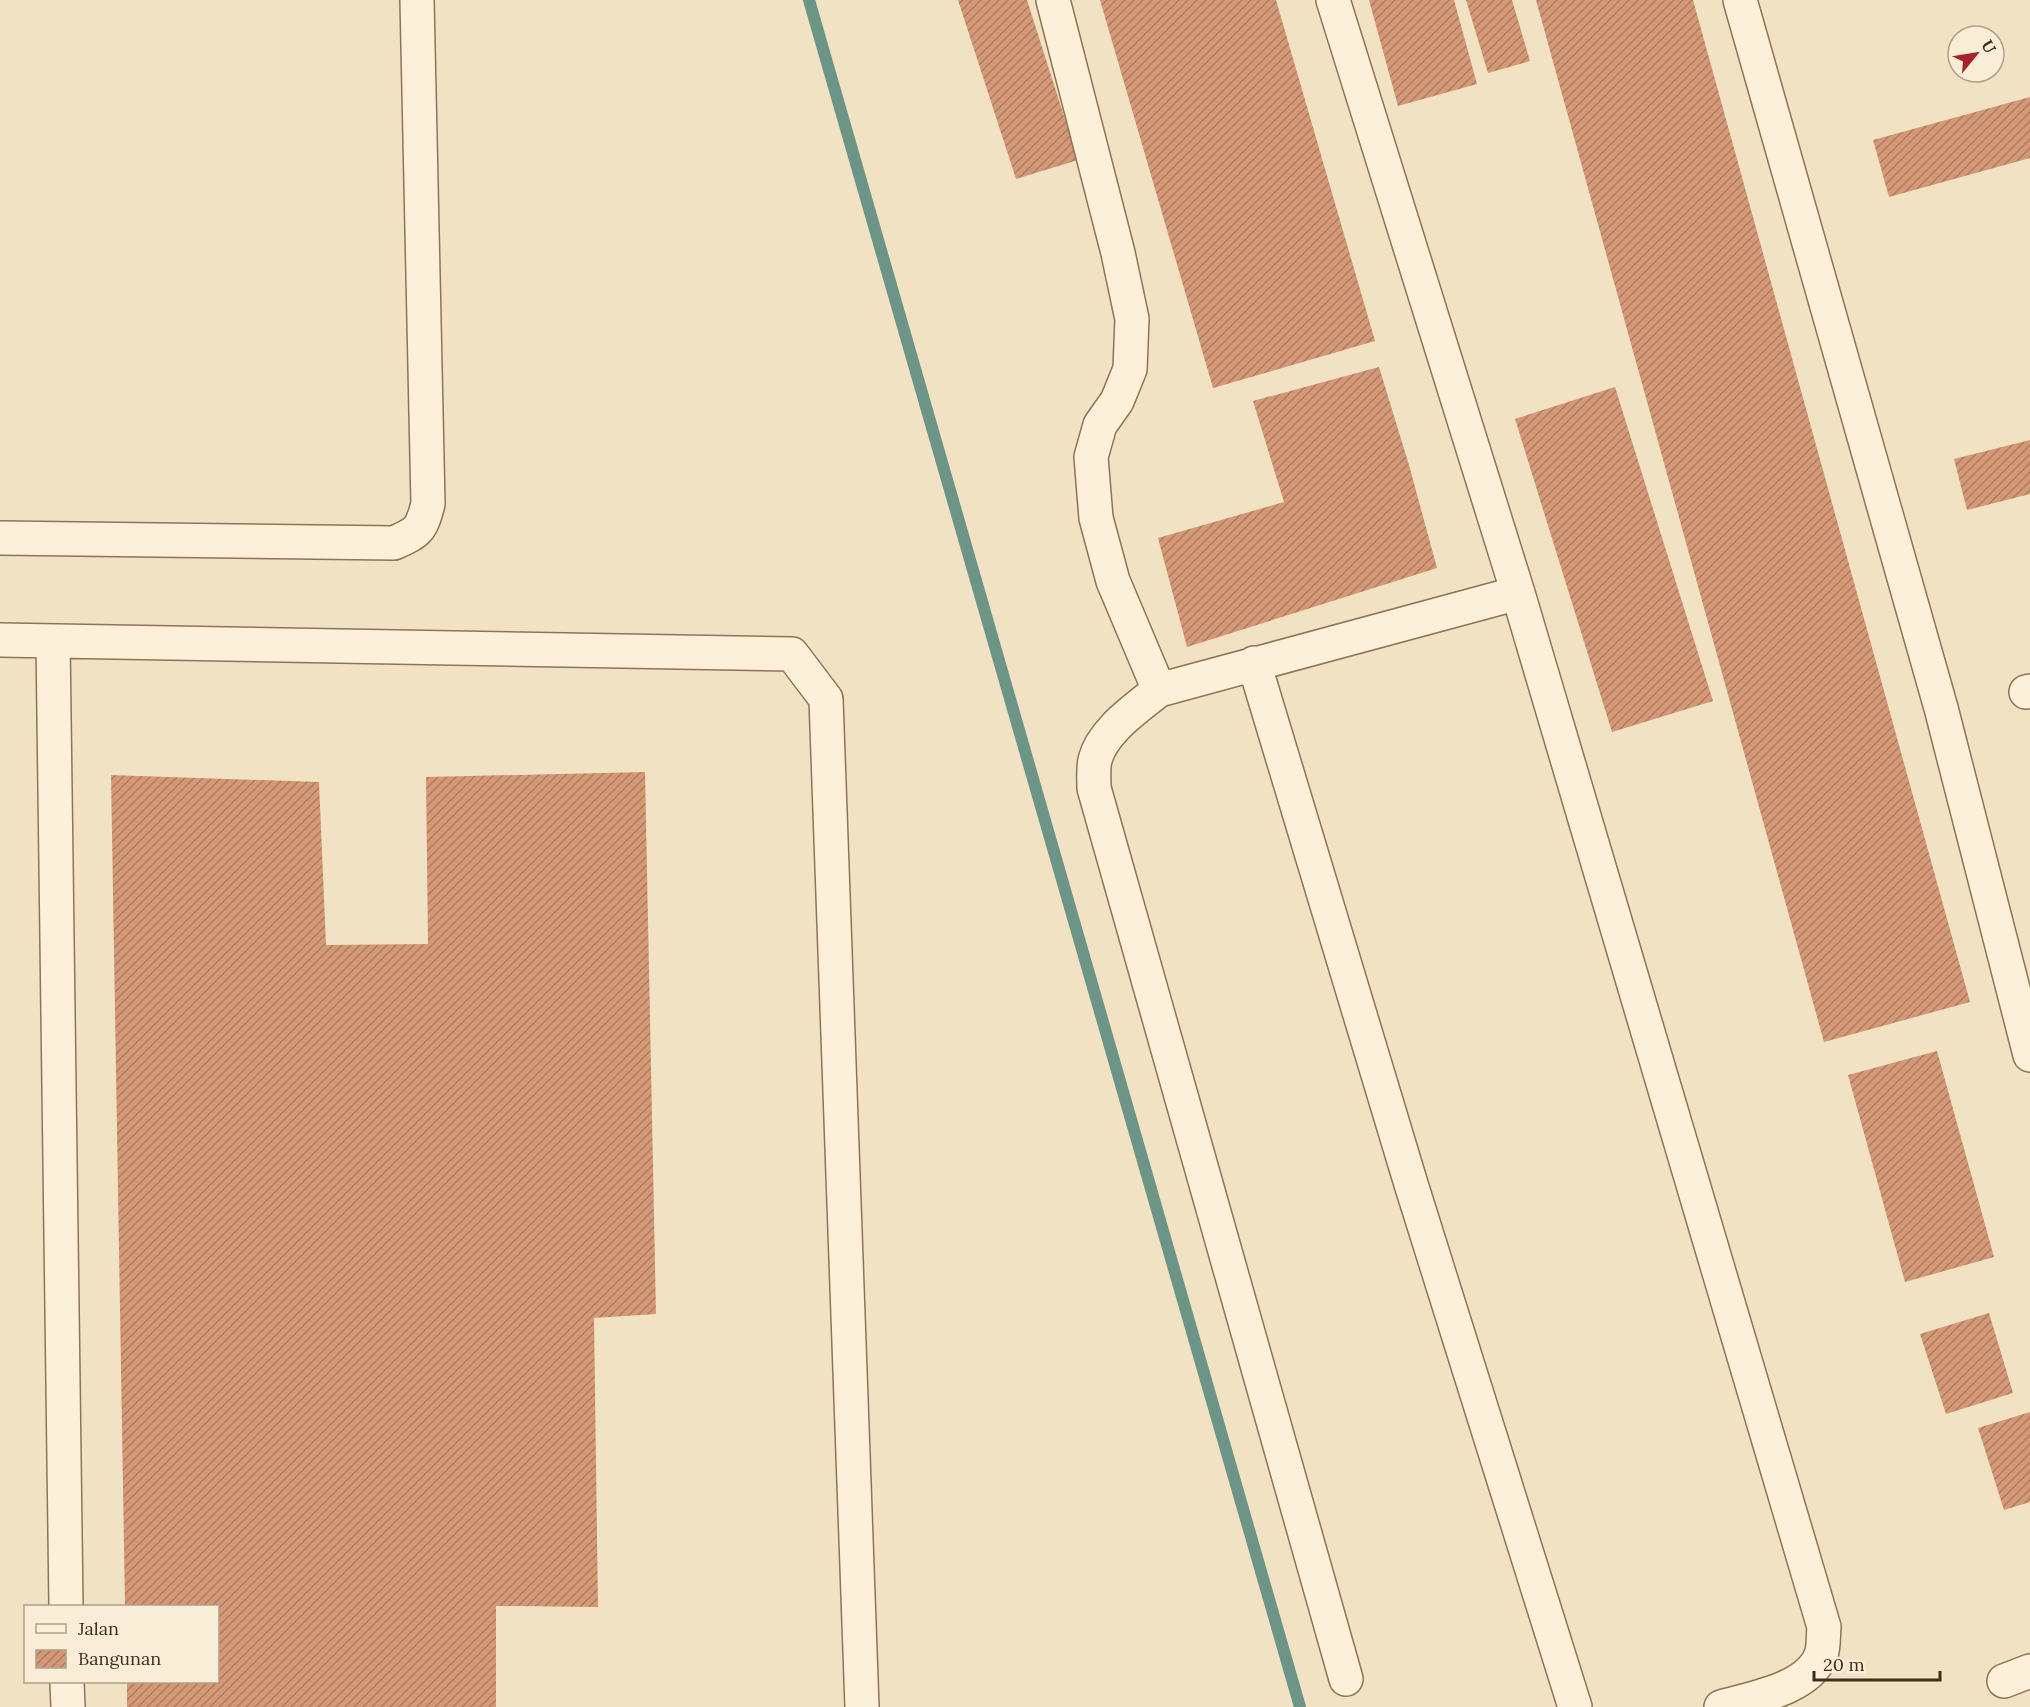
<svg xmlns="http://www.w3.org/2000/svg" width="2030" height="1707" font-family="Lora,serif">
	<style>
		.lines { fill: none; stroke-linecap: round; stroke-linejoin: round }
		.stream { stroke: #6c9588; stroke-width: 12 }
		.building { fill: url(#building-hatch) }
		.minor-casing { stroke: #8f7358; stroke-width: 36 }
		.minor { stroke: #fcf0d9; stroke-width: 33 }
	</style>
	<defs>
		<pattern id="building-hatch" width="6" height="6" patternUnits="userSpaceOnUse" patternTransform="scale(1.5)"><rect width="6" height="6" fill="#d49877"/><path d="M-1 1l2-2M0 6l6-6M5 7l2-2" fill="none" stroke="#ad7c61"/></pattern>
	</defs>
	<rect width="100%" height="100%" fill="#f2e2c4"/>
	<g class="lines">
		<path class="stream" d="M809,0L1300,1707"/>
	</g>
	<path class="building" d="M958,0H1027L1078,160L1016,179Z
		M1100,0H1276L1375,341L1213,388Z
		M1369,0H1454L1477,84L1398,106Z
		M1466,0H1512L1530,61L1488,73Z
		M1536,0H1693L1970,1002L1824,1042Z
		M2030,97V158L1889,197L1873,140Z
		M1379,367L1409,465L1437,568L1187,647L1158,538L1284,502L1253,401Z
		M1615,387L1713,701L1612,732L1515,419Z
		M2030,440V494L1967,510L1954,459Z
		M645,772L656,1314L594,1318L598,1607L496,1606V1707H127V1682H218V1606H125L111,775L319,782L326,945L428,944L426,777Z
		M1937,1051L1994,1257L1905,1282L1848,1075Z
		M1989,1313L2013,1393L1946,1414L1920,1334Z
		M2030,1412V1502L2004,1510L1978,1428Z"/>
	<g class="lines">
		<defs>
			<path id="minor" d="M1053,0L1118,253L1132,319L1130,369L1117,401L1100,425L1091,457L1096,518L1113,581L1159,690
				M1333,0L1518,593L1824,1627C1823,1636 1824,1647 1821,1655C1809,1689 1752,1698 1721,1707
				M1740,0L1941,708L2030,1055
				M0,538L394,543C419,532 421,530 428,504L417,0
				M0,640L792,654L826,699L862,1707
				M53,641L66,1606
				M1254,663L1411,1184L1575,1707
				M2026,692L2030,691
				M1346,1679L1094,788C1094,780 1093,768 1095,760C1102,731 1137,708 1159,690L1518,593
				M2004,1681L2030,1671
				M67,1682L68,1707"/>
		</defs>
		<use href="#minor" class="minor-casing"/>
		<use href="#minor" class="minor"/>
	</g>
	<rect x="24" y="1605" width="195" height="78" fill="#f9edd5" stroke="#aea08c" stroke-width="1.5"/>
	<rect x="36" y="1624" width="30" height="9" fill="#fcf0d9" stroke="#aea08c" stroke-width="1.5"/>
	<text x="78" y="1635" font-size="18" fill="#3e2c1e">Jalan</text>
	<rect x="36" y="1650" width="30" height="18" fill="url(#building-hatch)" stroke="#aea08c" stroke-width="1.5"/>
	<text x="78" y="1665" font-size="18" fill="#3e2c1e">Bangunan</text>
	<g transform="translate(1976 54) rotate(60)"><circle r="28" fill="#f9edd5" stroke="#aea08c" stroke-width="1.5"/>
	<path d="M0-4.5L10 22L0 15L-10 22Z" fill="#a5222a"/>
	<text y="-9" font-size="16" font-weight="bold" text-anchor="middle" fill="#3e2c1e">U</text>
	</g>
	<path d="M1814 1671v9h126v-9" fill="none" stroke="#3e2c1e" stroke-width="3"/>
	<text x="1823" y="1671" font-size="18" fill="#3e2c1e" stroke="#f9edd5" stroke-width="4.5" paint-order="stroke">20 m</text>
</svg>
